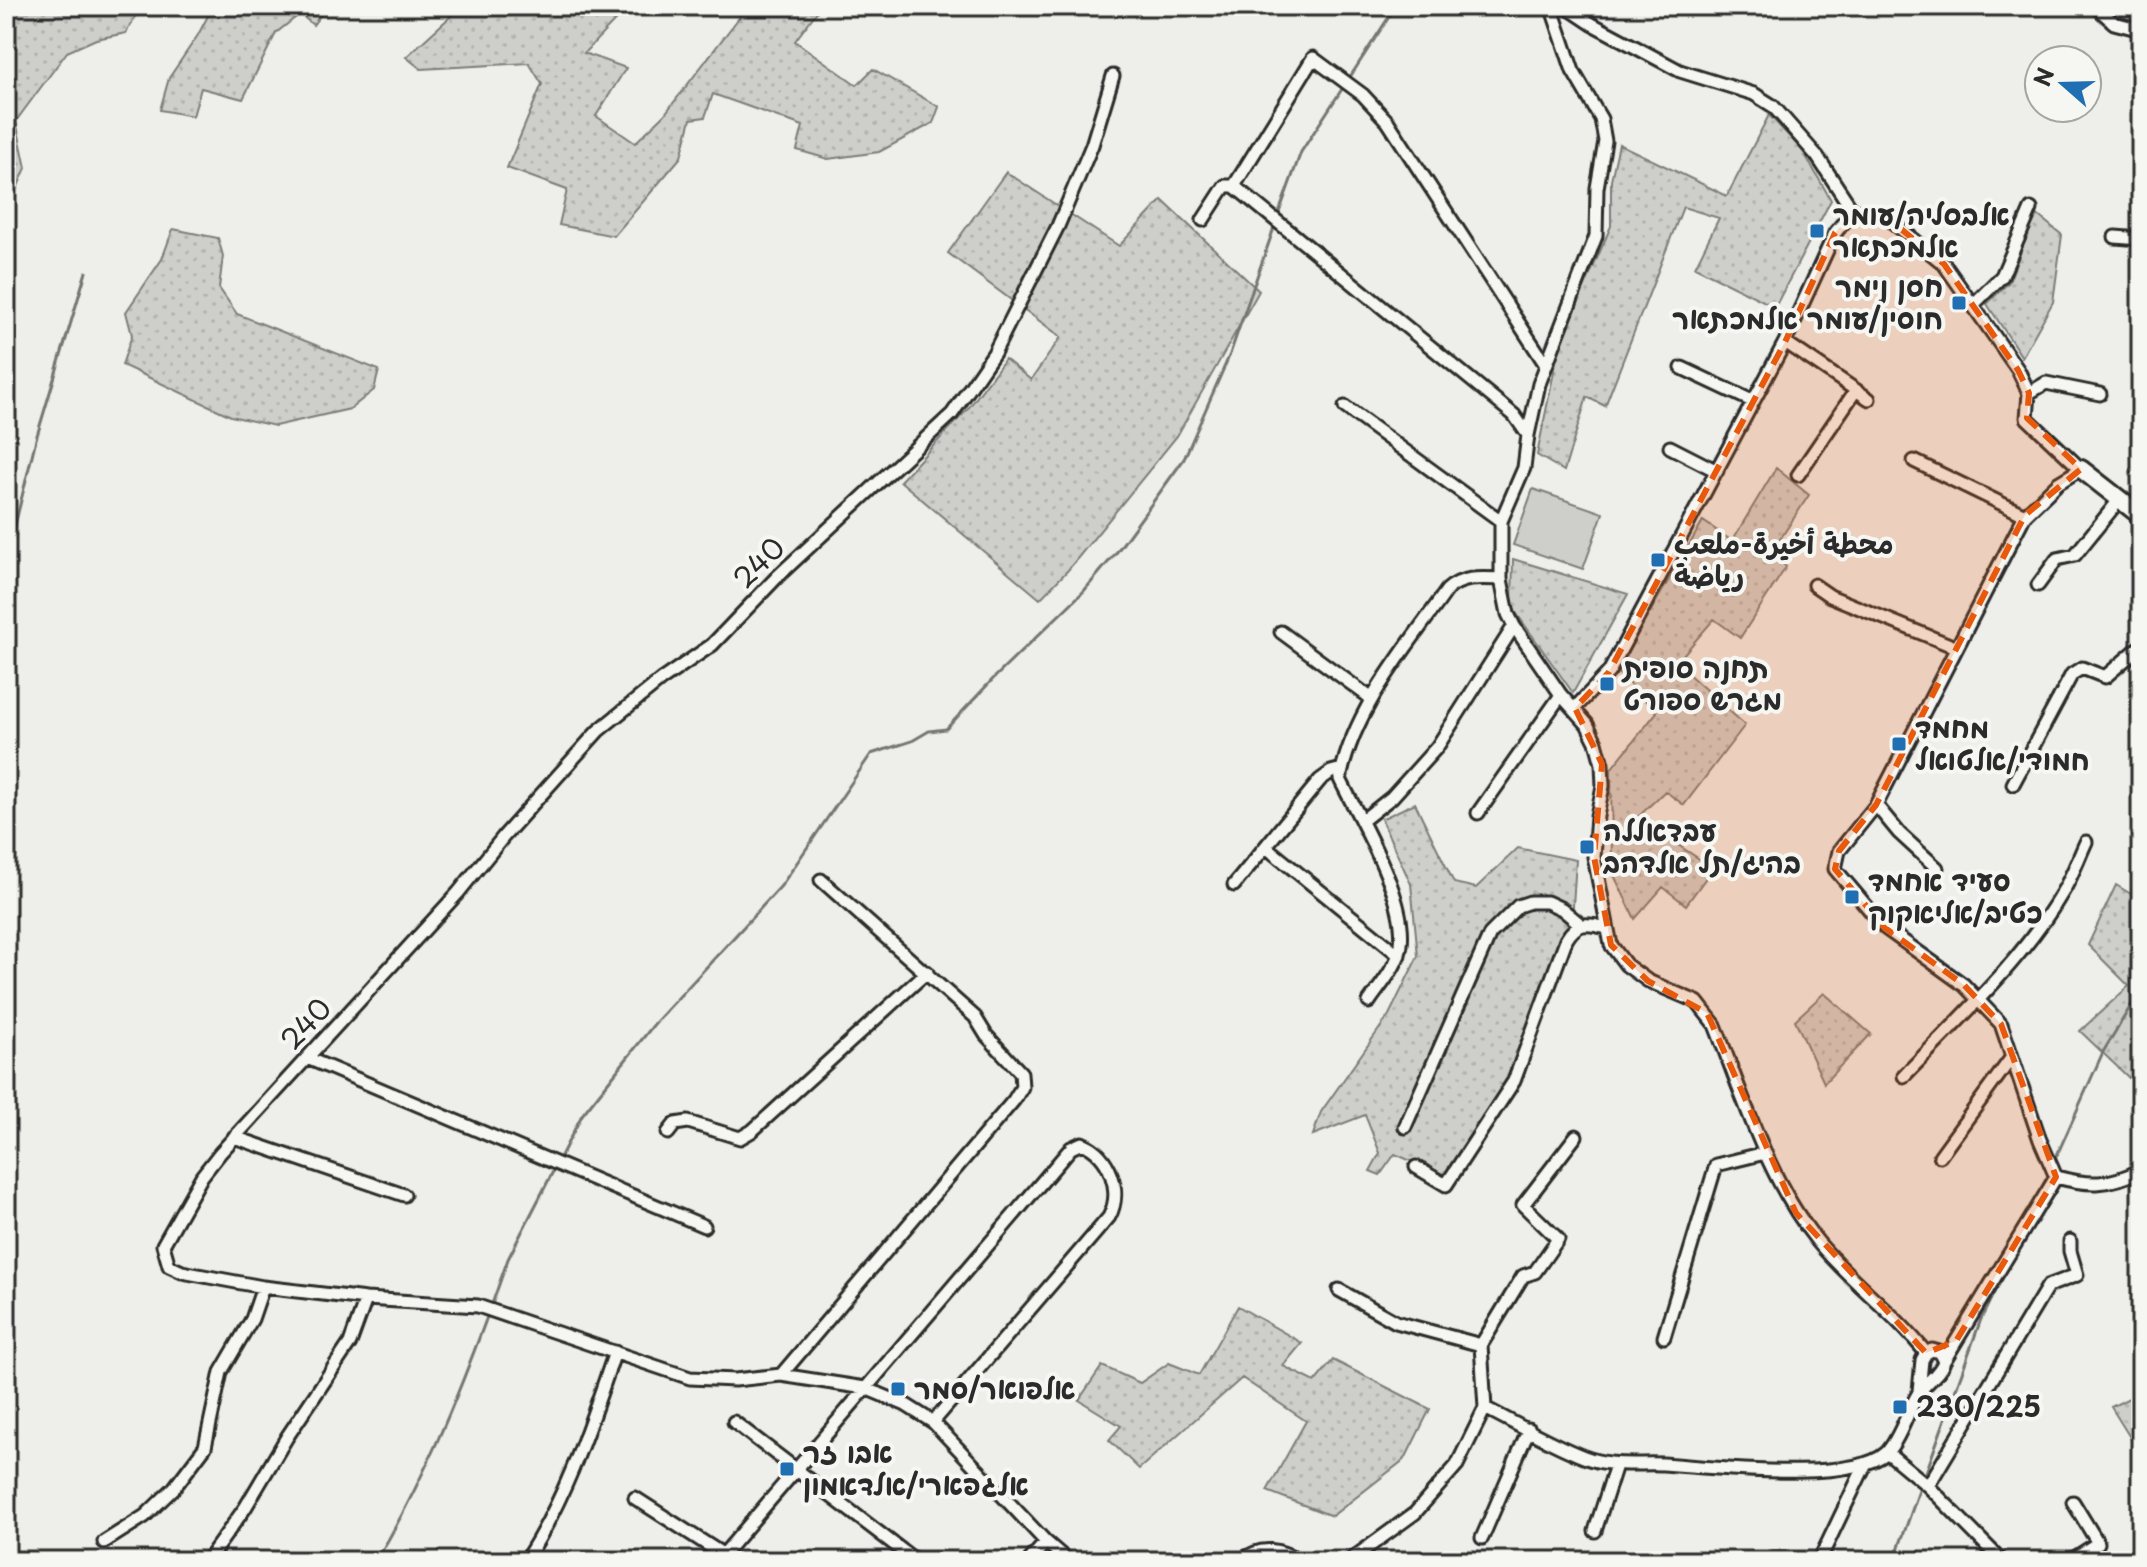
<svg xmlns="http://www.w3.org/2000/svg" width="2147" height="1567" font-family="'Playpen Sans','Playpen Sans Arabic','Playpen Sans Hebrew',sans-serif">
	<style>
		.grass { fill: url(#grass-dots); stroke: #7c7c7a; stroke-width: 2 }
		.green { fill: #cececa; stroke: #7c7c7a; stroke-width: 2 }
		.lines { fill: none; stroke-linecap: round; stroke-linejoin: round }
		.stream { stroke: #757573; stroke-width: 3 }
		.street-casing { stroke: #2b2b2b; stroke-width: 17 }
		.secondary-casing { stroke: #2b2b2b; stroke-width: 22 }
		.street { stroke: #f6f6f2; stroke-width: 11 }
		.secondary { stroke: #f6f6f2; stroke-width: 16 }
		.marked { fill: #e8590c; fill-opacity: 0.2; stroke: #e8590c; stroke-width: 6; stroke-dasharray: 16 10; stroke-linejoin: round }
		.poi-dot { fill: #1f6fb2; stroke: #f6f6f2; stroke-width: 3 }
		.labels { text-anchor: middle; stroke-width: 8; stroke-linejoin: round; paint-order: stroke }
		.poi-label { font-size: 28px; font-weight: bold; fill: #2b2b2b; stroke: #f6f6f2; text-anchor: start }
		.street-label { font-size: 28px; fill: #2b2b2b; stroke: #f6f6f2 }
	</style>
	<defs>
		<pattern id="grass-dots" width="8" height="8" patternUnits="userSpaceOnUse" patternTransform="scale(2)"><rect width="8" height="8" fill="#cececa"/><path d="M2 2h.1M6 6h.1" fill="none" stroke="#b1b1ae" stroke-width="1.8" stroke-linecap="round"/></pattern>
	</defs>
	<rect width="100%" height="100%" fill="#eeeeea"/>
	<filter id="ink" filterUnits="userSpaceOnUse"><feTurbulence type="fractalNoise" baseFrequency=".0125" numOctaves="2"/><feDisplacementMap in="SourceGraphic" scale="16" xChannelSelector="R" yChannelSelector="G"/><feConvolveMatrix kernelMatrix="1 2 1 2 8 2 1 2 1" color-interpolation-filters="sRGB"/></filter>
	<g filter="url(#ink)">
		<path class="grass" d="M6,6H141L126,33L96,39L67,52L16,121L26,168L11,202L6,206Z
			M213,6H327L313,25L300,14L276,33L243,99L201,88L193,116L160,110L169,78L198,35Z
			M462,6H629L584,53L626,68L596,116L635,143L664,115L748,6H821L795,41L857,85L873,69L939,107L933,123L879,152L828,159L797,150L803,126L713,94L705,117L691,119L681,157L614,236L559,225L567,190L507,168L542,84L529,63L421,69L406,57Z
			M1769,115L1803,151L1831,200L1775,307L1695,267L1719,218L1683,207L1605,406L1587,397L1564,471L1537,455L1559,347L1611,226V180L1619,144L1727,196Z
			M1006,172L1119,246L1162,200L1259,291L1177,436L1068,570L1040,599L900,481L967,410L1005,359L1031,380L1061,337L948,253Z
			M2035,213L2062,235L2053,302L2022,357L1987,304L2009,282Z
			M173,229L218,238L223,256L219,288L237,314L379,370L374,390L350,409L275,426L231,416L122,365L132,335L126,312L162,259Z
			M1776,468L1809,495L1773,550L1786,567L1740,638L1714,619L1676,663L1745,725L1684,805L1665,791L1637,818L1713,868L1686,905L1663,887L1635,919L1612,871L1611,769L1657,712L1616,671L1703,521L1732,541Z
			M1513,559L1628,594L1573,693L1512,607Z
			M1415,803L1454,883L1476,888L1518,848L1576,860L1572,921L1509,1090L1448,1177L1395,1154L1380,1175L1370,1171L1380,1153L1365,1115L1313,1135L1321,1112L1389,1015L1418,956L1411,884L1381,819Z
			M2116,885L2141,900V1063L2129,1078L2080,1031L2129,986L2088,945Z
			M1824,993L1871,1034L1824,1083L1795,1020Z
			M1238,1306L1302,1343L1283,1366L1315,1382L1333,1360L1430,1409L1405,1459L1332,1516L1267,1491L1306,1421L1242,1378L1139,1469L1109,1440L1121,1426L1079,1400L1102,1366L1140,1383L1169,1363L1199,1375Z
			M2141,1392V1455L2111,1407Z"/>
		<path class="green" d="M1533,489L1603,513L1583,569L1513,545Z"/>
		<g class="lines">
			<path class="stream" d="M1348,80L1396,6
				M1277,218L1301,152L1344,86
				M6,562L36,439L86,272
				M2053,1164L2103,1052L2141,989
				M2038,1197L2050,1171
				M491,1307L508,1259L582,1115L655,1023L781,886L871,754L912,741L929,731L946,729L994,678L1083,592L1116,553L1184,459L1230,354L1275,225
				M1924,1478L1981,1319L2000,1280
				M376,1561C422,1484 457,1399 488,1314
				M1894,1561L1921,1485"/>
			<defs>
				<path id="street" d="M1565,6L1592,24L1680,71L1754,94L1773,106L1817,156L1853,211
					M2095,6L2114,23L2141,30
					M1234,186L1514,415L1528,435L1524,468L1501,521V579L1508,614L1514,626L1561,695L1587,724L1596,742L1602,764L1603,786L1597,816L1594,857L1611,945L1626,965L1648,981L1697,1002L1715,1025C1744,1099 1768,1180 1818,1242C1851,1282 1894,1312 1926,1353
					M1203,220L1225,186H1234L1313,58L1363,95L1388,122L1546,365
					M2115,237L2141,239
					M1973,305L2002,276L2031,209
					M1785,342L1869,399
					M1682,368L1752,401
					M2029,393L2046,383L2100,394
					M1345,407L1501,521
					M1528,435L1539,384L1596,236L1597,188L1605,141L1601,119L1573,71L1551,6
					M1670,447L1717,471
					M1914,461L2025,515
					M1798,475L1856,390
					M1814,585L1830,596L1955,647
					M2038,585L2057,559L2075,555L2120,499
					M1281,632L1372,699
					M1575,708L1609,672L1785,342L1835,233L1853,211L1885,216L1944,264L2018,370L2029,393L2027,418L2081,469L2058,483L2025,515L1876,805L1839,851L1835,869L1885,928L1964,985L2001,1024L2040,1140L2056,1177C2090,1186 2109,1186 2141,1170
					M2013,784L2072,674L2082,668L2105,677L2141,646
					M1876,805L1899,833L1937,868
					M1478,813L1561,695
					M1363,820L1392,797L1437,747L1514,626
					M1266,847L1399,955
					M1234,885L1320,780L1331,772L1342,769
					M1369,1002C1379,987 1393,972 1399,954C1414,908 1360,821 1340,779C1354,708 1406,649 1447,590C1462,576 1481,578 1501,579
					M307,1058L704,1226
					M1904,1076C1958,1020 2023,960 2062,893C2072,877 2078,859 2086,842
					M1405,1127L1490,934L1518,906L1530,902H1547L1562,909L1580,924
					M668,1133L675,1124L688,1122L740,1138L752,1131L927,972
					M234,1137L404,1195
					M1940,1156L2012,1057
					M1416,1167L1446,1185L1514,1081L1566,940C1577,921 1587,923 1607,928
					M1339,1290L1396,1322L1481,1345L1485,1408L1457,1465L1415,1513L1349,1561
					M1664,1337L1716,1165L1765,1153
					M1481,1345L1523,1276L1535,1272L1558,1239L1523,1205L1576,1136
					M1944,1361L2056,1177
					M781,1375L1014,1100L1022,1087L1021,1073L986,1035L975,1017L821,880
					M1919,1391L1922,1360L1926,1353
					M1485,1408C1517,1424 1550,1444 1584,1457C1610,1467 1635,1463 1663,1464C1710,1467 1852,1484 1886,1453C1899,1441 1908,1410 1918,1394C1926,1382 1941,1373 1944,1361L1939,1352L1932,1350L1926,1353
					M734,1422L916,1561
					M1887,1452L1928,1486L2002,1561
					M1928,1486L2048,1286L2077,1275L2070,1251V1241
					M635,1498L733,1561
					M1595,1531L1616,1465
					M1482,1538L1529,1429
					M104,1542L145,1516L174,1488L205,1447L221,1372L252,1319L263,1287
					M207,1561L245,1508L287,1437L350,1343L366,1299
					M525,1561C567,1497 590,1424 615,1352
					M718,1561L1071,1148L1082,1143C1110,1155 1123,1191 1109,1217L933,1422
					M1029,1561L1046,1542
					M1068,1561L1046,1542L933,1422L906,1405L865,1388L781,1375L735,1380L690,1378L478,1306L366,1299L263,1287L182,1272L169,1266L163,1245L202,1176L220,1153L458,893L504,836L598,731L661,680L712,645L778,576L952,414L994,353L1058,226L1092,145L1113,76
					M1241,1561C1262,1544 1280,1550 1302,1561
					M1819,1561L1865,1465
					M2070,1561L2098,1543L2073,1502"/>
				<path id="secondary" d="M2081,469L2141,516"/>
			</defs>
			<use href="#street" class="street-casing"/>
			<use href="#secondary" class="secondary-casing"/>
			<use href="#street" class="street"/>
			<use href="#secondary" class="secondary"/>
		</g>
	</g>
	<path class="marked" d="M1853,211L1885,216L1944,264L2018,370L2029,393L2027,418L2081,469L2025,515L1876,805L1839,851L1835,869L1885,928L1964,985L2001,1024L2056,1177L1956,1341L1926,1353L1796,1213L1707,1013L1648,981L1611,945L1594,857L1602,764L1575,708L1609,672L1785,342L1835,233Z"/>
	<g class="poi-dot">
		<rect x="1809" y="223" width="16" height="16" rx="4"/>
		<rect x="1951" y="295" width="16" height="16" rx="4"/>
		<rect x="1650" y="552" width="16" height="16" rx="4"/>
		<rect x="1599" y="676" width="16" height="16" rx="4"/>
		<rect x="1891" y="736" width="16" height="16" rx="4"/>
		<rect x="1579" y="839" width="16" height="16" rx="4"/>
		<rect x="1844" y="889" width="16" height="16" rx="4"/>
		<rect x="890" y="1381" width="16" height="16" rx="4"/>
		<rect x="1892" y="1399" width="16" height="16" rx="4"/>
		<rect x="779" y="1461" width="16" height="16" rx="4"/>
	</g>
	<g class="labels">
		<g class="poi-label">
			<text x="1833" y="225">אלבסליה/עומר<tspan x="1833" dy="32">אלמכתאר</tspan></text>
			<text x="1943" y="297" text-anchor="end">חסן נימר<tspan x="1943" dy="32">חוסין/עומר אלמכתאר</tspan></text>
			<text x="1674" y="554">محطة أخيرة-ملعب<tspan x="1674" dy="32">رياضة</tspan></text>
			<text x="1623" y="678">תחנה סופית<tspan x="1623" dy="32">מגרש ספורט</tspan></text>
			<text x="1915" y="738">מחמד<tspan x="1915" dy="32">חמודי/אלטואל</tspan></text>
			<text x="1603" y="841">עבדאללה<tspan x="1603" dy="32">בהיג/תל אלדהב</tspan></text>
			<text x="1868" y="891">סעיד אחמד<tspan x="1868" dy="32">כטיב/אליאקוק</tspan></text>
			<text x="914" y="1399">אלפואר/סמר</text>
			<text x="1916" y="1417">230/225</text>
			<text x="803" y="1463">אבו זר<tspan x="803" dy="32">אלגפארי/אלדאמון</tspan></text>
		</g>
		<g class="street-label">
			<text transform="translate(759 563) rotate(-45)" y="10">240</text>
			<text transform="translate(306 1024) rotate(-47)" y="10">240</text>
		</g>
	</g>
	<rect width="2147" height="1567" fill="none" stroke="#f6f6f2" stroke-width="32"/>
	<rect x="16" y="16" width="2115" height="1535" fill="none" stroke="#2b2b2b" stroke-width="3" filter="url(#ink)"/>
	<g transform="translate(2063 84) rotate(290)"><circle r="38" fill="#f6f6f2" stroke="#a5a5a2" stroke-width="2"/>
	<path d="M0-6L14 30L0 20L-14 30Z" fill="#1f6fb2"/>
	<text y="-12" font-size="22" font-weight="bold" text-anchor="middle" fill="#2b2b2b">N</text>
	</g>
</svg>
